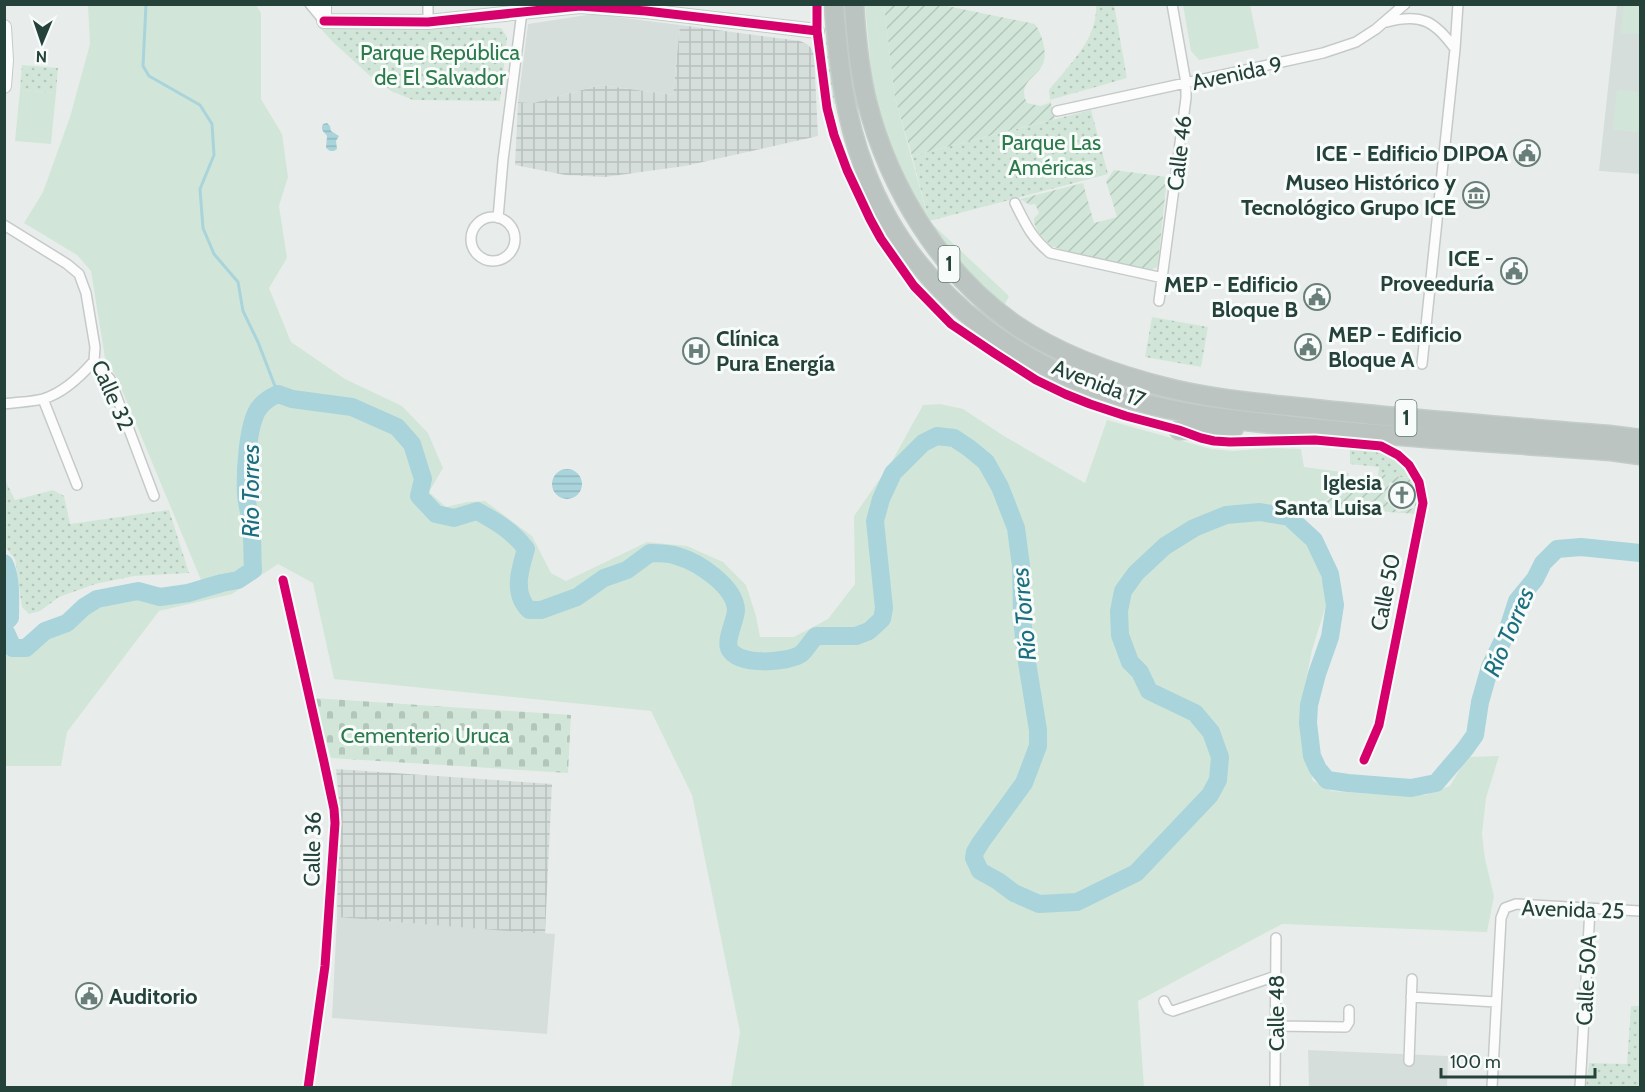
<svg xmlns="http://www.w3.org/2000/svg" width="1645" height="1092" font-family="Cabin,sans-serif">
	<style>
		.built { fill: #d6dedb }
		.industrial { fill: url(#industrial-grid) }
		.grass { fill: #d1e6d8 }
		.cemetery { fill: url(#cemetery-stones) }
		.park { fill: url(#park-dots) }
		.garden { fill: url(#garden-furrows); fill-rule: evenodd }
		.water { fill: url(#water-rules) }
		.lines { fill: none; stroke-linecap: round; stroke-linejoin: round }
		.stream { stroke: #a9d4db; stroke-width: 3 }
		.river { stroke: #a9d4db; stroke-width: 18 }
		.street-casing { stroke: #c5cac8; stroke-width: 12 }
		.secondary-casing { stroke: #c3cbc8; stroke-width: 16 }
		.highway-casing { stroke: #c3ccc9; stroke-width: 21 }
		.street { stroke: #fcfcfc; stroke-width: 9 }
		.secondary { stroke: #fcfcfc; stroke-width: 14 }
		.highway { stroke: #bcc4c2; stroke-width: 18 }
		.cycleway-casing { stroke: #f7fbf9; stroke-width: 13 }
		.cycleway { stroke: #d6006c; stroke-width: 9 }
		.labels { text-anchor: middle; stroke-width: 6; stroke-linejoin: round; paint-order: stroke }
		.shield { fill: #f7fbf9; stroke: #637a73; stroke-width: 1.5 }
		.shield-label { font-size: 21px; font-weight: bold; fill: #24423a }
		.park-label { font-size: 22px; fill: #2d7a4b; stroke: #f7fbf9 }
		.street-label { font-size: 22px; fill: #24423a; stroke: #f7fbf9 }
		.poi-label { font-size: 22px; font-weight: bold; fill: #24423a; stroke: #f7fbf9; text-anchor: end }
		.water-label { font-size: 24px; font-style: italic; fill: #1c6f80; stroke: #f7fbf9 }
	</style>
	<defs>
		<pattern id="industrial-grid" width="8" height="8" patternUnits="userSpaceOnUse" patternTransform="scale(1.5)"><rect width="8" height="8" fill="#d6dedb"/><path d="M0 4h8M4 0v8" fill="none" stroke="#b8c0bd"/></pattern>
		<pattern id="cemetery-stones" width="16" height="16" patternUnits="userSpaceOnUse" patternTransform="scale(1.5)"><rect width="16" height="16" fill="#d1e6d8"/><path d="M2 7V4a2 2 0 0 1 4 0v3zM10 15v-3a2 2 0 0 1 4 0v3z" fill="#b3c6ba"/></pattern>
		<pattern id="park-dots" width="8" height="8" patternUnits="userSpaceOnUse" patternTransform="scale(1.5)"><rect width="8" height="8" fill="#d1e6d8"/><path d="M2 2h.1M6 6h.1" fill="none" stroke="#b3c6ba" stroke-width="1.8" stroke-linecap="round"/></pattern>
		<pattern id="garden-furrows" width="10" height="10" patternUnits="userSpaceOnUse" patternTransform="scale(1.5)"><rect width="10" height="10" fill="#d1e6d8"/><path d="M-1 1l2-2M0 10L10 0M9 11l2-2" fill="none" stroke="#b3c6ba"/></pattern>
		<pattern id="water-rules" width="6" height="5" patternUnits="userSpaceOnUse" patternTransform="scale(1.5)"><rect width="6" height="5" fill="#a9d4db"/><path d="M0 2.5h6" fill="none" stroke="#91b7bd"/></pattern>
	</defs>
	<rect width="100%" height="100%" fill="#e8edeb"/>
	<path class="built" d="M1617,5H1640V174L1599,171Z
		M593,14L680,25L673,95L601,85L533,103L518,102L528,24Z
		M337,917L555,934L547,1034L332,1018Z
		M1308,1050L1448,1056L1447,1087H1309Z"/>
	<path class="industrial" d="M680,25L800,41L807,44L811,48L814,54L818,136L685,166L605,177L565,175L515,165L518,102L533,103L601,85L673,95Z
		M336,769L552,784L545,934L337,917L339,801Z"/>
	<path class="grass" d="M88,5H256L261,13V99L282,134L288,177L279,206L287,258L269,288L291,342L345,379L402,406L428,433L443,468L429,492L446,507L467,502L485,501L532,536L551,573L566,581L647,542L687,546L723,562L746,585L756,616L760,637H794L828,619L855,584L854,516L891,463L923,405L940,404L963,409L1004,436L1085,483L1107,420L1211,449L1233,451L1273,448L1301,449L1304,467L1349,473L1348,485L1287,527L1308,545L1320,573L1327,602L1312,650L1302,701L1303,747L1313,781L1332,791L1371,794L1426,795L1450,786L1467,757L1499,756L1486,798L1482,834L1485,859L1494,896L1487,932L1282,924L1138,1001L1144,1087H731L740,1032L692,795L651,711L334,679L313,583L278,564L232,594L159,611L67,732L61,766H5L4,638L11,652L25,653L64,629L98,605L138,597L160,601L206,592L117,378L105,358L91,271L77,255L24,223L43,192L70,117L90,44Z
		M865,5H884L895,98L929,221L1009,296L1002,310L966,274L926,224L891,152L878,109L871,70Z
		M1183,5H1250L1259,48L1199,60L1191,51Z
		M1624,5H1640V34L1621,33Z
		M20,90L56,93L51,144L15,141Z
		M1617,90L1640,92V132L1613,130Z"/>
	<path class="cemetery" d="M314,698L571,715L568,773L331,758Z"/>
	<path class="park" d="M1096,5H1114L1127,78L1050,100L1049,90C1069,65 1098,39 1096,5Z
		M318,26L501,28L507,37L500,101L413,100L391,91L370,76L333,42Z
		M22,65L58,68L56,93L20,90Z
		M1091,110L1108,174L929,221L912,156Z
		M1152,317L1208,327L1201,367L1145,357Z
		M1350,449C1376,451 1397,452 1409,478L1378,474L1379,467L1350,464Z
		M4,478L15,500L53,490L64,496L70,524L169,510L189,573L134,576L95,584L59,597L40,611L29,614L22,607L15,559L5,547Z
		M1631,1006H1640V1087H1586L1589,1063L1627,1064Z"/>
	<path class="garden" d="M824,5H829L840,104H834C828,71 825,38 824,5Z
		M884,5H942L1035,24C1039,30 1041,35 1043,42C1044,48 1046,55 1044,61C1039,78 1016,81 1027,103L1040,106L1049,103L1050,100L1055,119L912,156L895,98Z
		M1114,170L1167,177L1158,264L1157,267L1150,270L1069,252L1051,246L1038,232L1034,223V218L1039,213L1035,204L1030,205L1020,199L1083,183L1094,223L1117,217L1106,181Z
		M1378,474L1409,478L1419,491L1417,514L1318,507L1348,485L1376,488ZM1390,482L1419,491L1414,508L1398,512L1384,499Z"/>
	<path class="water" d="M327,123L330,126L331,131L339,136L336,141L337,149L334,151H330L326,148L327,136C324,132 320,130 323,124Z
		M552 484a15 15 0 1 1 30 0a15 15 0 1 1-30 0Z"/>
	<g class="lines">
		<path class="stream" d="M146,4L143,66L149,76L200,105L212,124L214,155L200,189L203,228L214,254L238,282L243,311L258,342L278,394"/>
		<path class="river" d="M4,563C12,578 10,601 10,618L4,624
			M4,628L13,648H26L45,631L67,623L84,607L97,599L138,591L160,597L188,593L222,583L238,580L253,570C252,556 253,541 251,527C251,517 247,506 246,495C245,475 247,424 259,408C264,401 271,397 278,394L292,399L352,407L397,427L412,444L423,479L419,496L436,514L454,518L477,511C495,521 513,531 526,549C520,569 512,593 529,610H541L577,597L604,578L627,570L650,553C659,553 669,553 677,556C698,562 735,586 736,610C736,620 724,641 730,650C740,666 787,663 801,654C806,650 811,641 816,636H856L869,631L882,619L884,608L875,521L881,499L893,473L923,443L937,436L954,438L969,448L986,462L1000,487L1016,528L1021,566L1022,616L1025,650L1038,730V746L1024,783L981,842L975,852L974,858L980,871L998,881L1014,893L1039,904L1077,902L1136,873L1210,795L1218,780L1220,757L1211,732L1195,713L1149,691L1140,672L1130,662L1120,635L1119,611L1123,591L1136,573L1165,546L1194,528L1226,515L1260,512L1289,517L1314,540L1330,574L1335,605L1330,637L1317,674L1309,705L1308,723L1312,756L1318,769L1327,780L1348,783L1411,788L1436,783L1465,749L1475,735L1480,702L1490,667L1507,632L1517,601L1535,579L1543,563L1557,549L1581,547L1640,553"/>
		<defs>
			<path id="street" d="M310,4L324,21
				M428,4V22
				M817,4V31L827,108L834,135L847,170L870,219L881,239L914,286L951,324L994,353L1036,380L1065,394L1090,404L1126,416L1179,430L1201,438L1214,441L1230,442L1315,440L1381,446L1398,455L1409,465L1419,482L1423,503L1379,725L1364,760
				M1387,22C1421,13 1435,21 1455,49
				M1057,111L1323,53L1356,42L1376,29L1405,4
				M1015,203C1026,225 1031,237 1050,253L1163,278
				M471 239a22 22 0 1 1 44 0a22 22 0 1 1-44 0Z
				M498,218L503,160L523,4
				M4,225L67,264L79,274L86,293L95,347L94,361L110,379L154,496
				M1159,301L1186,98V83L1172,4
				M1422,364L1455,49L1458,4
				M43,399L77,485
				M4,404C17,402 31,402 43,399C63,393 81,376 94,361
				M283,580L324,762L334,809L335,823L325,966L308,1088
				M1411,997L1496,1002
				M1164,1001L1168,1009L1173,1011L1276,976
				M1276,1026L1346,1027L1349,1022V1010
				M1409,1061L1412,979
				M1275,1088L1276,938
				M1492,1088L1501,918L1505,908L1516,904L1640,911
				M1580,1088L1590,909"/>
			<path id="secondary" d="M324,4V21L428,22L580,6L646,11L817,31
				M4,27L6,60L4,86"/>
			<path id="highway" d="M834,4C838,61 844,116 865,170C915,301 1034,381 1168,409C1222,420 1276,424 1331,430C1424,439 1518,444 1611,451L1640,455
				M854,4C856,37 859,70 867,102C889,188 941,273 1014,324C1059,355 1119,376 1172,389C1222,401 1273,404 1324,410C1419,420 1514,427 1609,435L1640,439
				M1179,430L1234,428"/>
		</defs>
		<use href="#street" class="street-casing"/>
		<use href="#secondary" class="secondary-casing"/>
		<use href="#highway" class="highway-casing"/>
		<use href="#street" class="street"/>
		<use href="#secondary" class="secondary"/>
		<use href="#highway" class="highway"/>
		<defs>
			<path id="cycleway" d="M817,4V31L827,108L834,135L847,170L870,219L881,239L914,286L951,324L994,353L1036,380L1065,394L1090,404L1126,416L1179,430L1201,438L1214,441L1230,442L1315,440L1381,446L1398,455L1409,465L1419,482L1423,503L1379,725L1364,760
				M324,21L428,22L580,6L646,11L817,31
				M283,580L324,762L334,809L335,823L325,966L308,1088"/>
		</defs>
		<use href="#cycleway" class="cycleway-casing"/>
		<use href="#cycleway" class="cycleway"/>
	</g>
	<defs>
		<symbol id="civic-ring" viewBox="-11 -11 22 22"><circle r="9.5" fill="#f7fbf9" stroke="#697e78" stroke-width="1.5"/><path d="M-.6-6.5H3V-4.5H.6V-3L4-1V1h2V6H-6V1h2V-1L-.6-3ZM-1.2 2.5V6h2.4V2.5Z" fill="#697e78"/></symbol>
		<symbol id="museum-ring" viewBox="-11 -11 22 22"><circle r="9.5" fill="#f7fbf9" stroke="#697e78" stroke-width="1.5"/><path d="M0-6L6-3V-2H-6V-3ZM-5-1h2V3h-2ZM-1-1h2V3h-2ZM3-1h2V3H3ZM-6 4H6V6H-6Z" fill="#697e78"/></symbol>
		<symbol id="hospital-ring" viewBox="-11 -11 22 22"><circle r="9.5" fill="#f7fbf9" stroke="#697e78" stroke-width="1.5"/><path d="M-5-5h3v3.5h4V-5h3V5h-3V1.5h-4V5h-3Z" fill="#697e78"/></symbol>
		<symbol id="church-ring" viewBox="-11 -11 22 22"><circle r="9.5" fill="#f7fbf9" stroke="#697e78" stroke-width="1.5"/><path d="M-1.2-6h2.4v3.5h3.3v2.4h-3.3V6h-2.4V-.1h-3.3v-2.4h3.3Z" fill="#697e78"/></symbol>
	</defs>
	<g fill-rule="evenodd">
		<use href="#civic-ring" x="1512" y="138" width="30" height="30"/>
		<use href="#museum-ring" x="1461" y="180" width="30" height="30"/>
		<use href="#civic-ring" x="1499" y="256" width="30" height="30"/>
		<use href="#civic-ring" x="1302" y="282" width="30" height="30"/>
		<use href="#civic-ring" x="1293" y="332" width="30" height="30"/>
		<use href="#hospital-ring" x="681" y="336" width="30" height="30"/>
		<use href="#church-ring" x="1387" y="480" width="30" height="30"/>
		<use href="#civic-ring" x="74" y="981" width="30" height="30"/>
	</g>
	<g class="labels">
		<g class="shield">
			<rect x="938.5" y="246" width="21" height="36" rx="4.5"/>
			<rect x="1395.5" y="400" width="21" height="36" rx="4.5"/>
		</g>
		<g class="shield-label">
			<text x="949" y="271">1</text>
			<text x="1406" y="425">1</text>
		</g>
		<g class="park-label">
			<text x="440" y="60">Parque República<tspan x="440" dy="25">de El Salvador</tspan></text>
			<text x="1051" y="150">Parque Las<tspan x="1051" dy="25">Américas</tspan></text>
			<text x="425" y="743">Cementerio Uruca</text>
		</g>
		<g class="street-label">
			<text transform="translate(1237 73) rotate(-12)" y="8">Avenida 9</text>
			<text transform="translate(1179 153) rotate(-83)" y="8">Calle 46</text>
			<text transform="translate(1099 383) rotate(21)" y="8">Avenida 17</text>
			<text transform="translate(113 395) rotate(66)" y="8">Calle 32</text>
			<text transform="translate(1385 592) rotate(-79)" y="8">Calle 50</text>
			<text transform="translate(312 849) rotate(-89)" y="8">Calle 36</text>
			<text transform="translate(1573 909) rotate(2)" y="8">Avenida 25</text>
			<text transform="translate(1586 980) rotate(-87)" y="8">Calle 50A</text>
			<text transform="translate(1276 1013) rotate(-90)" y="8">Calle 48</text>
		</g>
		<g class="poi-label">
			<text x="1508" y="161">ICE - Edificio DIPOA</text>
			<text x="1456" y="190">Museo Histórico y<tspan x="1456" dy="25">Tecnológico Grupo ICE</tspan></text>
			<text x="1494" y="266">ICE -<tspan x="1494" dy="25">Proveeduría</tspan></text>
			<text x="1298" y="292">MEP - Edificio<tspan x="1298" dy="25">Bloque B</tspan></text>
			<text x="1328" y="342" text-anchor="start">MEP - Edificio<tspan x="1328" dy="25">Bloque A</tspan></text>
			<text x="716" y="346" text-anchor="start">Clínica<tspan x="716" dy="25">Pura Energía</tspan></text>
			<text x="1382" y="490">Iglesia<tspan x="1382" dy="25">Santa Luisa</tspan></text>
			<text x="109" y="1004" text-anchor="start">Auditorio</text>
		</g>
		<g class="water-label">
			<text transform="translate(251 491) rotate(-90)" y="8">Río Torres</text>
			<text transform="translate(1024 614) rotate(-95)" y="8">Río Torres</text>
			<text transform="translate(1509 632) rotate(-67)" y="8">Río Torres</text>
		</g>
	</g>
	<rect width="1645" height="1092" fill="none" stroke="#24423a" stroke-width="12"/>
	<g transform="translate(42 42) rotate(182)" stroke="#f7fbf9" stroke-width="4.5" paint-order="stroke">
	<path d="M0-4.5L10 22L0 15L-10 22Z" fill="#24423a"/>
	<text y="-9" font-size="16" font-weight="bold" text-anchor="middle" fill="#24423a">N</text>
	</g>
	<path d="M1441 1068v9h154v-9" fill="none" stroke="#24423a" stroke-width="3"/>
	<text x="1450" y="1068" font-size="18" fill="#24423a" stroke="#f7fbf9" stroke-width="4.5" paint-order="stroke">100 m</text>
</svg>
